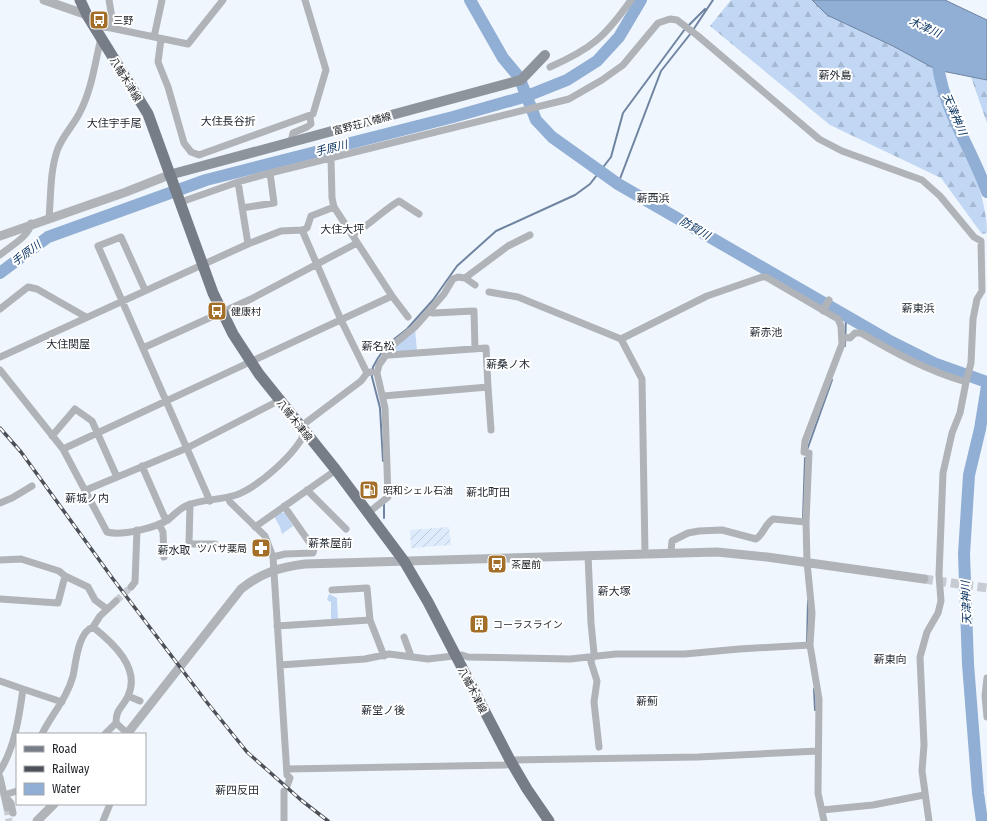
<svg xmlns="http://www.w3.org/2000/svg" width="987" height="821" font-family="'Fira Sans Condensed','Noto Sans JP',sans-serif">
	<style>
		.industrial { fill: url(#industrial-furrows) }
		.green { fill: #c1d7f4 }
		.forest { fill: url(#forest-firs) }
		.water { fill: #91aed5; stroke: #6f84a1 }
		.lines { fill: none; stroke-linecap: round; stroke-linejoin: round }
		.stream { stroke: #6f84a1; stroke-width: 2 }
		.river { stroke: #91aed5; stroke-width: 12 }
		.minor-tunnel { stroke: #c6ccd2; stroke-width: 7; stroke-dasharray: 7 3.5; stroke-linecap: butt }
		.tertiary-tunnel { stroke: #c6ccd2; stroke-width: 9; stroke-dasharray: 9 4.5; stroke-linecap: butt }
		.minor { stroke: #b0b4b9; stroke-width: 7 }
		.tertiary { stroke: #b0b4b9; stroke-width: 9 }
		.secondary { stroke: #8e949c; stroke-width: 10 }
		.primary { stroke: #767d87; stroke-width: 11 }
		.rail-casing { stroke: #4d5157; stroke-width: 3.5 }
		.rail { stroke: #fff; stroke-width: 2; stroke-dasharray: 6; stroke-linecap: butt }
		.labels { text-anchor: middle; stroke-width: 4; stroke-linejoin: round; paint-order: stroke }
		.poi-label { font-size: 10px; fill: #1f2227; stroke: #fff; text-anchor: start }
		.street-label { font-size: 10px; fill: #1f2227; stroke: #fff }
		.water-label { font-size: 11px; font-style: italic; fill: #073160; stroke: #fff }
		.neighbourhood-label { font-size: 11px; fill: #242b34; stroke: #fff }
	</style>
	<defs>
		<pattern id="industrial-furrows" width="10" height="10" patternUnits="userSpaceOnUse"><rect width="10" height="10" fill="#ddebfd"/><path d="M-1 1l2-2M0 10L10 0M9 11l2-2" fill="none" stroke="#bdc9d9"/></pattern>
		<pattern id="forest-firs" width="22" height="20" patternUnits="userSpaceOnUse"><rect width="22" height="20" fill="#c1d7f4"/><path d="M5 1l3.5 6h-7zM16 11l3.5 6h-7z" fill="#a5b8d1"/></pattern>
	</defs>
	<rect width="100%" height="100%" fill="#f0f6fd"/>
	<path class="industrial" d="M449,527L451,545L411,548L410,530Z"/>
	<path class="green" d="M415,329L417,351L389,354L393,345Z
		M280,512L285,513L293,526L282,534L280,527L274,516Z
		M329,594L337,598L338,619L331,620V602L327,600Z"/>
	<path class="forest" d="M731,0H812L938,70C946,96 955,121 964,146C974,174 987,203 987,233L982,234L941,178L830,125L710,26Z
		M971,77L987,80V123Z"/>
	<path class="water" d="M812,0H945L987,20V80L937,70L893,46L827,15Z"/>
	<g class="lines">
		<path class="stream" d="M688,26L705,9
			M693,30L713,0
			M618,184L661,71L691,33
			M986,188L987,189
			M845,346L846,316
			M807,450L832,380
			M383,461L380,408L372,377L373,367L378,358L388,344L407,329L433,300L457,266L496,231L575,195L590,184L611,157L623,113L685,29
			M384,518V503
			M803,519L805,458
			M807,643L808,601
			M814,689L815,710"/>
		<path class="river" d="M470,0L503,58L519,77L536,120L552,137L618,184L888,340L936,364L987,382
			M937,54C939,104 971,146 987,192
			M0,273L48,237L206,180L453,117L527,96L567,80L597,61L619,37L641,0
			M982,821L978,793L968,664L964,554L969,475L980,429L987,386"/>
		<path class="minor-tunnel" d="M116,601L131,587
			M7,808L9,821"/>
		<path class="tertiary-tunnel" d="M924,579L987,588"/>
		<path class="minor" d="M109,0L112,18L111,28
			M95,26L111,28L188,44L223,0
			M154,37L162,0
			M161,39L158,62L168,87L184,143L191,152L199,155L313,114L326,70L305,0
			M550,67C591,49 605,37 631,0
			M291,142L293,133L307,127L311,124L310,117
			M331,158L332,198L334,207L392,296L408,317
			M238,182L248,244
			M181,202L238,182L270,173L569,99L602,80L623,65L658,23L670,19L677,20L698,36L819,139L842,151L922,180L940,196L974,237L981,241L982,291L977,299L973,319L971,363L966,382
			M242,208L274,203L270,173
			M49,218C51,195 50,172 57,151C62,136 74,125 80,112C92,89 95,62 101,38
			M302,230L341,320L367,373
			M352,235C370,225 382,211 399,201L419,214
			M0,255C9,247 30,236 31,223
			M465,278L508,246L530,235
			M145,290L121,237L98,246L210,501
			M489,292L518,297L621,339L642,379L645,553
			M0,309L28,287L37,289L86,317
			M823,311L829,300
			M429,312L433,313L474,311L475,349
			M842,337L850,338L855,333H861C895,353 928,371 966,382L960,413L952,433L943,473L939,575L941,601L938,613L927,632L920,657L924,745L922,771L929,821
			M621,339L707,296L762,277H766L838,319L841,326L842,344L805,441L804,452L809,453L806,522L807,562L812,613L810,645L819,699L818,793L824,821
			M143,348L251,299L357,243
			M0,357L248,244L281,231L302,230L307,228L311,216L334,207
			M0,370L63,449L107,532C122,536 156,528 169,519C175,514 180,508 188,505C203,499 221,500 236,495C258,487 296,454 305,432
			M488,387L491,430
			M383,396L488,387L486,348L389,355L385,354
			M300,427L361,381L367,373L371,372
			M52,436L75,409L92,421L117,477
			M63,449L392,296
			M142,466L164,516L168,520
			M86,490L187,448L280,400
			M307,490L346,529
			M228,497L230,502L265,536L273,557L287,775L290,778L287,786
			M0,503L12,498L32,486
			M190,504L189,544H215
			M368,513L388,497L385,408L377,373L379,365L393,345L416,326L444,294L453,279L458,277L465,278L475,285
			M159,524L163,532L164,557
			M255,527L336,470
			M671,552L672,541L688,533L699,531L722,530L756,539C763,535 765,524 773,519L806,522
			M588,555L591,623L594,653L591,662L597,681L594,702L599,747
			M273,557L285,554L313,553L314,549L284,506
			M0,560L21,559L59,571L65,576L88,587L95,600L107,609
			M131,587L135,582L137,530
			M332,590L367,588L370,620L384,656
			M0,599L58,603L65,576
			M116,601L100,616L93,627C113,643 141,668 128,696C122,709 116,708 116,723L128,734
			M277,626L370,620
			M404,637L411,656
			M280,665L365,659L389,654L428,659L462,655L468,657L570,659L616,654H685L739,649L810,645
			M987,678L985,696L987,717
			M0,681L23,689C19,718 15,746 0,771
			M23,689L62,702
			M128,696L140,701
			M42,734C52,714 67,698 73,676C76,662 78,632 93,627
			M105,734L116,723
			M287,769L506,765L510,760L698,757L818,751
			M0,777L7,808
			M284,791V821
			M822,810L873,805L924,795
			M13,813L11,803L4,795L17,791
			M103,821L110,804"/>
		<path class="tertiary" d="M44,0L87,15
			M0,236L126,192L169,175
			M127,734L241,589C261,573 280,567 305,564L717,552L767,557L924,579
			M37,821L54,804"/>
		<path class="secondary" d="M169,175L521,80L545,55"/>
		<path class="primary" d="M80,0L87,15L148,114L213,293L233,334L259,374L336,470L404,561L428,602L510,760L527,789L549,821"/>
		<defs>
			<path id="rail" d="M0,428L21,452L113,579L205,700L247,752L301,800L328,821"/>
		</defs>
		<use href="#rail" class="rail-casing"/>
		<use href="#rail" class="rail"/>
	</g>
	<defs>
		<symbol id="bus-square" viewBox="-11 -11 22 22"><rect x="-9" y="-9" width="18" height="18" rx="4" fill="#a36e27" stroke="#fff"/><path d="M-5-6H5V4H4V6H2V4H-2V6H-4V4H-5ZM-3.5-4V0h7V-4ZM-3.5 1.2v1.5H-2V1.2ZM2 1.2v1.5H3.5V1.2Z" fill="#fff"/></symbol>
		<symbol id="fuel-square" viewBox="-11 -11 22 22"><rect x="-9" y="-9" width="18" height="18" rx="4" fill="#a36e27" stroke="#fff"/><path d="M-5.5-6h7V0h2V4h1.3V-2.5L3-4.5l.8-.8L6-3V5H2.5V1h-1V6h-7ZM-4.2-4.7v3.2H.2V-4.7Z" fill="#fff"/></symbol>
		<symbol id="pharmacy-square" viewBox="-11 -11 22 22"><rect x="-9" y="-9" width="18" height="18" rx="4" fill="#a36e27" stroke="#fff"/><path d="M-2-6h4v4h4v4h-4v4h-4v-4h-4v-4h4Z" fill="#fff"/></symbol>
		<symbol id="building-square" viewBox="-11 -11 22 22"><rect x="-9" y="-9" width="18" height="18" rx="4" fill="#a36e27" stroke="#fff"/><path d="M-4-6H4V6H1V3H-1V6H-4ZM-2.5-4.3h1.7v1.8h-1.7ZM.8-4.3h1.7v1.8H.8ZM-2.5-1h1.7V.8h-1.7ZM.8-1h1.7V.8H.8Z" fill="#fff"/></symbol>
	</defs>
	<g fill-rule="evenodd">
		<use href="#bus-square" x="88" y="9" width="22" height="22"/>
		<use href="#bus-square" x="206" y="300" width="22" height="22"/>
		<use href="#fuel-square" x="358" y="479" width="22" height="22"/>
		<use href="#pharmacy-square" x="250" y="537" width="22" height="22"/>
		<use href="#bus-square" x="486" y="553" width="22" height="22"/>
		<use href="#building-square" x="468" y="613" width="22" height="22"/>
	</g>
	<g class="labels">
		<g class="poi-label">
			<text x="113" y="24">三野</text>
			<text x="231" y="315">健康村</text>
			<text x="383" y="494">昭和シェル石油</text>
			<text x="247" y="552" text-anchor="end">ツバサ薬局</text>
			<text x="511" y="568">茶屋前</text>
			<text x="493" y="628">コーラスライン</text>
		</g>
		<g class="street-label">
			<text transform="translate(126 79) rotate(59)" y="4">八幡木津線</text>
			<text transform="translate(362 123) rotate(-15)" y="4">富野荘八幡線</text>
			<text transform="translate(295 420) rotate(51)" y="4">八幡木津線</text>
			<text transform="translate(473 690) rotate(63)" y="4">八幡木津線</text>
		</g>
		<g class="water-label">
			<text transform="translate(925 27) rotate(24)" y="4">木津川</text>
			<text transform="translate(955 114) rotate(67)" y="4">天津神川</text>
			<text transform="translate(331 148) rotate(-14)" y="4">手原川</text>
			<text transform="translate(695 228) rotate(30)" y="4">防賀川</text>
			<text transform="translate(26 253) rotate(-37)" y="4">手原川</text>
			<text transform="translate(966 603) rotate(-92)" y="4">天津神川</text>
		</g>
		<g class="neighbourhood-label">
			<text x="835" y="79">薪外島</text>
			<text x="228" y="125">大住長谷折</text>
			<text x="114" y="127">大住宇手尾</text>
			<text x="653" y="202">薪西浜</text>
			<text x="342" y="233">大住大坪</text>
			<text x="918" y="312">薪東浜</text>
			<text x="766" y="336">薪赤池</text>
			<text x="68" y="348">大住関屋</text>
			<text x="378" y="350">薪名松</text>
			<text x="508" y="368">薪桑ノ木</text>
			<text x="488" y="496">薪北町田</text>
			<text x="87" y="502">薪城ノ内</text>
			<text x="330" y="547">薪茶屋前</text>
			<text x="174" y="554">薪水取</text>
			<text x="614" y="595">薪大塚</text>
			<text x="890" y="663">薪東向</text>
			<text x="647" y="705">薪薊</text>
			<text x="383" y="714">薪堂ノ後</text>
			<text x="237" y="794">薪四反田</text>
		</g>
	</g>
	<rect x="16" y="733" width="130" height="72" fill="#ffffff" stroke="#a5a7a9"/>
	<rect x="24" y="746" width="20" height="6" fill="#767d87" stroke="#a5a7a9"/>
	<text x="52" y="753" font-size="12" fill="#1f2227">Road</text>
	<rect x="24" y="766" width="20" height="6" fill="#4d5157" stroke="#a5a7a9"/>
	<text x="52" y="773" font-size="12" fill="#1f2227">Railway</text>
	<rect x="24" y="783" width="20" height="12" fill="#91aed5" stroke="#a5a7a9"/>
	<text x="52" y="793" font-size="12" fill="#1f2227">Water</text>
</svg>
